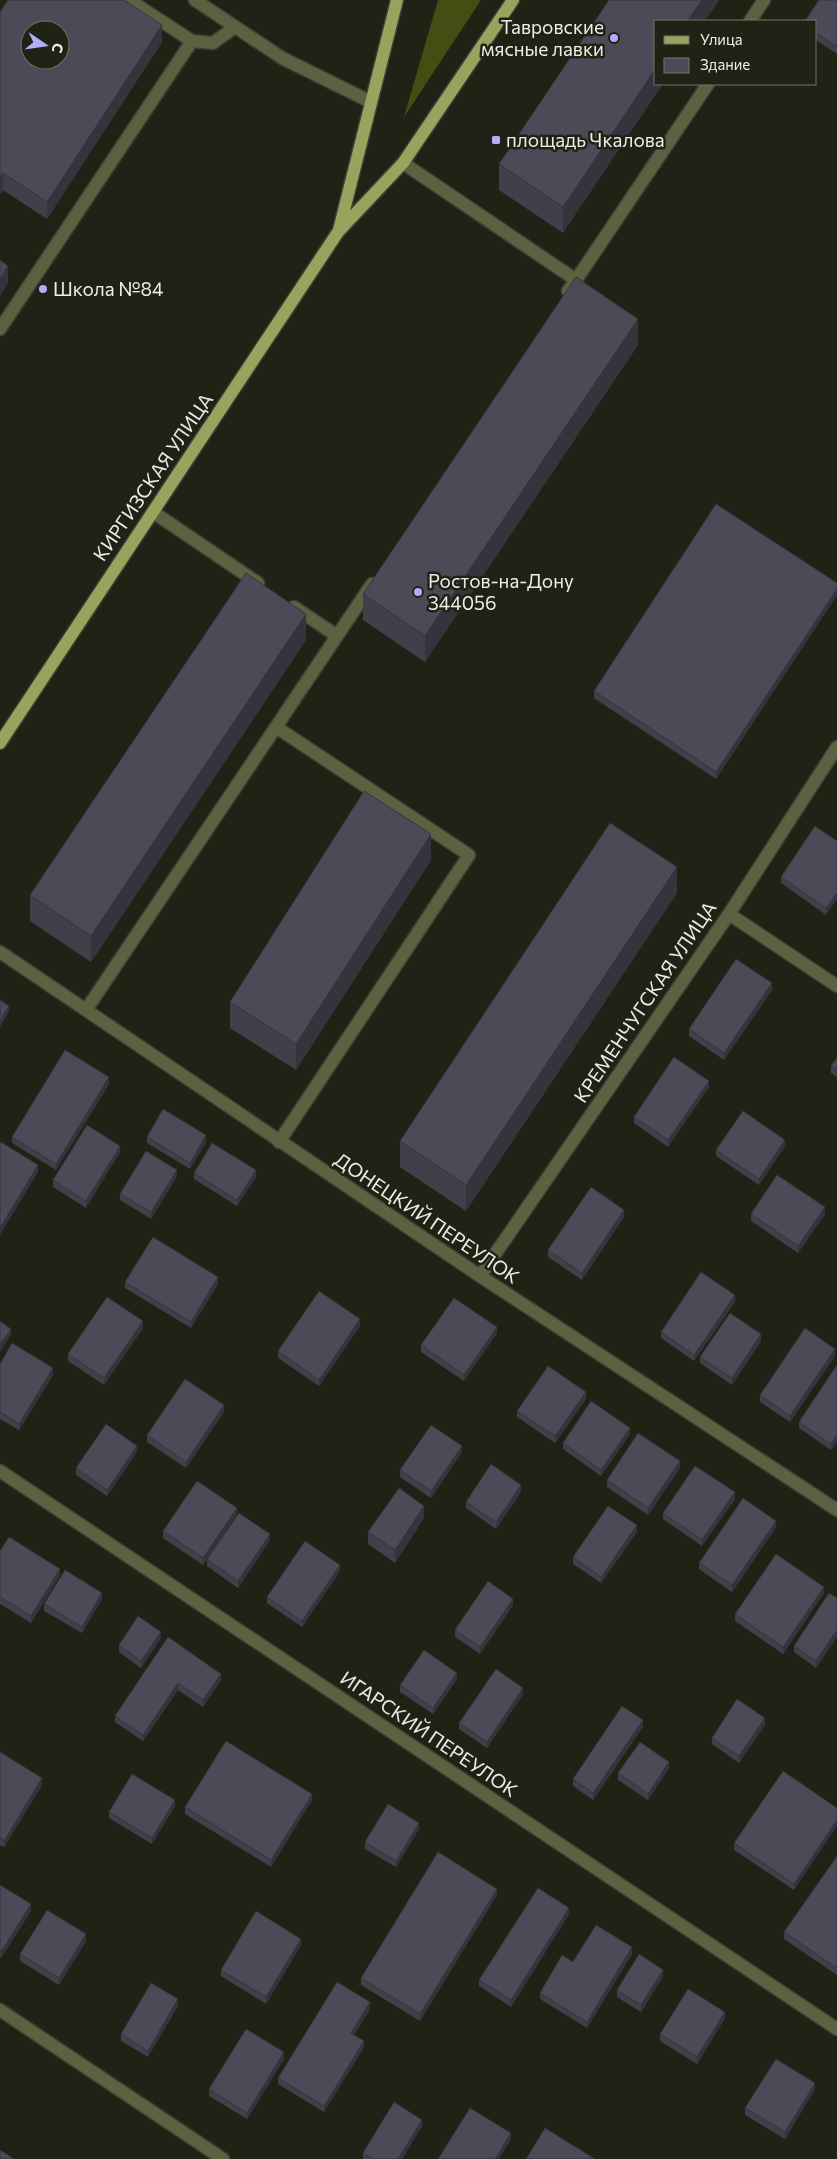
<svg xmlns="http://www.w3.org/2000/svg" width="837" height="2159" font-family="Commissioner,sans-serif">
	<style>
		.green { fill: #464d12 }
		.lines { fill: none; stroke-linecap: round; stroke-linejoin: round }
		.minor-casing { stroke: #3d3f33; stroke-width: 15 }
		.major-casing { stroke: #3d3f33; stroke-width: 15 }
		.minor { stroke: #5c6241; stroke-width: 12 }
		.major { stroke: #98a35d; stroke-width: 12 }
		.wall { fill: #40404b }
		.shaded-wall { fill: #34343d }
		.building { fill: #4b4a57; stroke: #34343d; fill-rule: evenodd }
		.poi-dot { fill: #b3acf9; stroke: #202216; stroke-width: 2 }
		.labels { text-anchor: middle; stroke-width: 5; stroke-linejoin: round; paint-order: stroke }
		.poi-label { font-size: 19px; fill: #eceee5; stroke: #202216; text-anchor: start }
		.street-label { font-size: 19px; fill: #eceee5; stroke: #202216 }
	</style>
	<rect width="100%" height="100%" fill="#202216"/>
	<path class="green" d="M438,0H481L404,117Z"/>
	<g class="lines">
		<defs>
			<path id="minor" d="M129,0L192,41
				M195,0L282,58L371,102
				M750,21L764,0
				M403,163L576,280L568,291
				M576,280L708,84
				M0,329L192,41L213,43L235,27
				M153,512L258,583
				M294,607L337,636L372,584
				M276,727L469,855L279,1142
				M729,914L837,986
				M0,952L480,1276L837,1510
				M86,1010L337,636
				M480,1276L729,914L837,747
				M0,1471L837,2029
				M0,2010L223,2159"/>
			<path id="major" d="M339,230L397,0
				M0,743L338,232L403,163L513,0"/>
		</defs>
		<use href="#minor" class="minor-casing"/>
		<use href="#major" class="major-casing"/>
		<use href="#minor" class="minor"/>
		<use href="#major" class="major"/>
	</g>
	<path class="wall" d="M609,0H719L705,21H656L563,233L499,190V164Z
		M837,0V54L816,40V21Z
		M0,12L162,42L47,219L3,190L0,195Z
		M638,345L425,662L363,620V594Z
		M837,583V595L716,779L594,698V691Z
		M306,640L91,962L30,921V895Z
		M837,841L826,915L781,883V877Z
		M431,860L296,1070L230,1028V1002Z
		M677,893L466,1211L400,1167V1141Z
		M772,990L724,1060L689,1036V1029Z
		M837,1058V1077L831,1073V1066Z
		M109,1084L56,1170L12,1143V1137Z
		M709,1087L668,1147L634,1123V1117Z
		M147,1137L206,1142L190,1169L147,1143Z
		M785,1146L759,1185L716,1156V1150Z
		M120,1152L86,1208L53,1187V1180Z
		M194,1173L256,1177L237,1206L194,1179Z
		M177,1176L151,1219L120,1200V1194Z
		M751,1214H825L798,1253L751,1221Z
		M624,1217L582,1280L548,1257V1250Z
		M125,1282L218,1284L191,1328L125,1288Z
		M735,1302L694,1361L661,1338V1332Z
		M360,1326L319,1386L278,1358V1351Z
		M143,1328L104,1385L68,1361V1354Z
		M497,1333L464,1381L421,1352V1345Z
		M761,1341L732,1385L700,1363V1357Z
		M835,1356L790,1422L760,1402V1395Z
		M0,1364L53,1375L19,1430L0,1419Z
		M837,1365V1442L831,1450L799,1428V1422Z
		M586,1399L555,1443L517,1417V1411Z
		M224,1412L186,1468L147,1442V1435Z
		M630,1434L601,1476L563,1449V1443Z
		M137,1452L107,1496L76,1475V1468Z
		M462,1452L431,1498L400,1477V1470Z
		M680,1468L648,1515L607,1487V1480Z
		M521,1492L496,1529L466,1508V1502Z
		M735,1499L702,1546L663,1519V1513Z
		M237,1514L203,1565L163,1538V1531Z
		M424,1518L395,1563L368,1544V1532Z
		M776,1527L732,1592L699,1569V1563Z
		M637,1532L601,1583L573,1564V1557Z
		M270,1540L238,1588L207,1566V1559Z
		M0,1551L60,1575L31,1623L0,1604Z
		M340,1571L302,1627L267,1603V1597Z
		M824,1593L783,1654L735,1621V1614Z
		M837,1598V1637L816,1668L794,1652V1646Z
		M102,1599L82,1633L44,1611V1604Z
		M513,1605L480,1654L455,1637V1630Z
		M168,1637L221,1680L203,1707L178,1690L143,1741L115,1722V1716Z
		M161,1638L141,1668L119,1652V1645Z
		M457,1679L433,1714L400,1692V1685Z
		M523,1694L487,1748L459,1729V1723Z
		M765,1725L739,1763L712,1744V1738Z
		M643,1727L593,1800L573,1786V1779Z
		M0,1752L42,1785L4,1847L0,1845Z
		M669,1768L648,1800L618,1780V1773Z
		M312,1800L271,1867L185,1814V1807Z
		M175,1806L152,1844L109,1818V1812Z
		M837,1808L794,1890L734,1850V1843Z
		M419,1829L396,1867L365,1849V1842Z
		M837,1856V1975L784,1939V1932Z
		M0,1885L31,1911L1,1958L0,1957Z
		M497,1895L420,2021L361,1985V1978Z
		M569,1914L511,2007L479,1986V1980Z
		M86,1941L59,1985L20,1961V1954Z
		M301,1945L266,2004L221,1976V1970Z
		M632,1954L587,2028L540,1999V1993L573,1962Z
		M663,1976L641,2012L617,1997V1990Z
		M178,2006L148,2057L121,2041V2034Z
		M370,2009L354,2035L364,2047L324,2112L278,2084V2078Z
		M725,2018L697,2064L660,2041V2034Z
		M284,2059L247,2119L209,2096V2089Z
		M815,2089L785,2139L745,2115V2108Z
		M422,2126L402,2159H363V2153Z"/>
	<path class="shaded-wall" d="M702,0H719L705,21H687Z
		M162,25V42L47,219V202Z
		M656,68V84H663L563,233V207Z
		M3,173V190L0,195V177Z
		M8,266V283L0,296V279Z
		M638,319V345L425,662V636Z
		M837,589V595L716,779V772Z
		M306,614V640L91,962V936Z
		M431,834V860L296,1070V1044Z
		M677,867V893L466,1211V1185Z
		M837,893V899L826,915V908Z
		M772,983V990L724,1060V1053Z
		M9,1006V1012L0,1027V1021Z
		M109,1077V1084L56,1170V1164Z
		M709,1081V1087L668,1147V1140Z
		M206,1135V1142L190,1169V1163Z
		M785,1140V1146L759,1185V1179Z
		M120,1146V1152L86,1208V1201Z
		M38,1165V1172L0,1235V1228Z
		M177,1170V1176L151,1219V1212Z
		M256,1170V1177L237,1206V1200Z
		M825,1207V1214L798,1253V1246Z
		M624,1210V1217L582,1280V1273Z
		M218,1277V1284L191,1328V1322Z
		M735,1295V1302L694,1361V1355Z
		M360,1319V1326L319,1386V1380Z
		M143,1321V1328L104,1385V1378Z
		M497,1327V1333L464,1381V1375Z
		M11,1329V1335L0,1352V1345Z
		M761,1334V1341L732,1385V1378Z
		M835,1349V1356L790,1422V1416Z
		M53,1368V1375L19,1430V1424Z
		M586,1392V1399L555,1443V1436Z
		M224,1405V1412L186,1468V1462Z
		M630,1428V1434L601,1476V1470Z
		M837,1435V1442L831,1450V1444Z
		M137,1446V1452L107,1496V1490Z
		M462,1446V1452L431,1498V1491Z
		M680,1461V1468L648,1515V1508Z
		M521,1485V1492L496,1529V1522Z
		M735,1492V1499L702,1546V1540Z
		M424,1506V1518L395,1563V1550Z
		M237,1508V1514L203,1565V1558Z
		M776,1521V1527L732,1592V1585Z
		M637,1525V1532L601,1583V1577Z
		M270,1534V1540L238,1588V1581Z
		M340,1565V1571L302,1627V1621Z
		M60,1569V1575L31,1623V1616Z
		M824,1587V1593L783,1654V1647Z
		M102,1593V1599L82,1633V1627Z
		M513,1599V1605L480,1654V1647Z
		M837,1630V1637L816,1668V1661Z
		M161,1632V1638L141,1668V1661Z
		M457,1673V1679L433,1714V1708Z
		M221,1674V1680L203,1707V1700Z
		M178,1683V1690L143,1741V1735Z
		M523,1688V1694L487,1748V1742Z
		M765,1718V1725L739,1763V1756Z
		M643,1720V1727L593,1800V1793Z
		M669,1762V1768L648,1800V1794Z
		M42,1778V1785L4,1847V1841Z
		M312,1794V1800L271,1867V1860Z
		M175,1800V1806L152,1844V1838Z
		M837,1820V1826L794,1890V1884Z
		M419,1823V1829L396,1867V1861Z
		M497,1889V1895L420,2021V2014Z
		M31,1904V1911L1,1958V1952Z
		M569,1908V1914L511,2007V2000Z
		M86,1934V1941L59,1985V1978Z
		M301,1939V1945L266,2004V1997Z
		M632,1947V1954L587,2028V2022Z
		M663,1970V1976L641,2012V2005Z
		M178,1999V2006L148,2057V2051Z
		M370,2002V2009L351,2040V2033Z
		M725,2012V2018L697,2064V2057Z
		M364,2041V2047L324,2112V2106Z
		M284,2052V2059L247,2119V2113Z
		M815,2083V2089L785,2139V2132Z
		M422,2120V2126L402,2159H398Z
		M511,2133V2139L499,2159H495Z"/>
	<path class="building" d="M8,0H124L162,25L47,202L3,173L0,177V12ZM30,30H60V60H30Z
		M609,0H702L687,21H656V68L563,207L499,164Z
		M819,0H837V47L816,33V21H805Z
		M0,260L8,266L0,279Z
		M576,277L638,319L425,636L363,594Z
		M716,504L837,583V589L716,772L594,691Z
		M246,573L306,614L91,936L30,895Z
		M364,791L431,834L296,1044L230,1002Z
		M610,823L677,867L466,1185L400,1141Z
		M815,826L837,841V893L826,908L781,877Z
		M736,959L772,983L724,1053L689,1029Z
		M0,1000L9,1006L0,1021Z
		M65,1050L109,1077L56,1164L12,1137Z
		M674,1057L709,1081L668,1140L634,1117Z
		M837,1058V1070L831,1066Z
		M163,1109L206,1135L190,1163L147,1137Z
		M743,1111L785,1140L759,1179L716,1150Z
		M87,1125L120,1146L86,1201L53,1180Z
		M1,1142L38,1165L0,1228V1144Z
		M212,1143L256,1170L237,1200L194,1173Z
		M146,1151L177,1170L151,1212L120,1194Z
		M777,1175L825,1207L798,1246L751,1214Z
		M591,1187L624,1210L582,1273L548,1250Z
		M153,1237L218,1277L191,1322L125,1282Z
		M701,1272L735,1295L694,1355L661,1332Z
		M319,1291L360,1319L319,1380L278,1351Z
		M107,1297L143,1321L104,1378L68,1354Z
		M454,1298L497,1327L464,1375L421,1345Z
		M730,1313L761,1334L732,1378L700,1357Z
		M0,1321L11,1329L0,1345Z
		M805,1328L835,1349L790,1416L760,1395Z
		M12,1343L53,1368L19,1424L0,1412V1364Z
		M837,1365V1435L831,1444L799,1422Z
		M548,1366L586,1392L555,1436L517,1411Z
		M185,1379L224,1405L186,1462L147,1435Z
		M591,1401L630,1428L601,1470L563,1443Z
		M106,1424L137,1446L107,1490L76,1468Z
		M431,1425L462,1446L431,1491L400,1470Z
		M638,1433L680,1461L648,1508L607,1480Z
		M491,1464L521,1485L496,1522L466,1502Z
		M695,1466L735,1492L702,1540L663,1513Z
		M197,1481L237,1508L203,1558L163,1531Z
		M399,1488L424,1506L395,1550L368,1532Z
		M743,1498L776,1521L732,1585L699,1563Z
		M608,1506L637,1525L601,1577L573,1557Z
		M239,1513L270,1534L238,1581L207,1559Z
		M9,1537L60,1569L31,1616L0,1597V1551Z
		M305,1541L340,1565L302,1621L267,1597Z
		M776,1554L824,1587L783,1647L735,1614Z
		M65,1570L102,1593L82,1627L44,1604Z
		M488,1581L513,1599L480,1647L455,1630Z
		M829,1593L837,1598V1630L816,1661L794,1646Z
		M138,1616L161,1632L141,1661L119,1645Z
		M168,1637L221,1674L203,1700L178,1683L143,1735L115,1716Z
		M424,1650L457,1673L433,1708L400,1685Z
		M496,1669L523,1688L487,1742L459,1723Z
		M737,1699L765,1718L739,1756L712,1738Z
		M622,1706L643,1720L593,1793L573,1779Z
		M226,1741L312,1794L271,1860L185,1807Z
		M640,1742L669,1762L648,1794L618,1773Z
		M0,1752L42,1778L4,1841L0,1838Z
		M783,1771L837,1808V1820L794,1884L734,1843Z
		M132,1774L175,1800L152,1838L109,1812Z
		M388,1804L419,1823L396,1861L365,1842Z
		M438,1852L497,1889L420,2014L361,1978Z
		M837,1856V1968L784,1932Z
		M0,1885L31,1904L1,1952L0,1951Z
		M538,1888L569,1908L511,2000L479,1980Z
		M47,1910L86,1934L59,1978L20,1954Z
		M256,1911L301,1939L266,1997L221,1970Z
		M596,1925L632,1947L587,2022L540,1993L562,1955L573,1962Z
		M639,1954L663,1970L641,2005L617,1990Z
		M337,1982L370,2002L351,2033L364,2041L324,2106L278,2078Z
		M151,1983L178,1999L148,2051L121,2034Z
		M688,1989L725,2012L697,2057L660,2034Z
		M246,2029L284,2052L247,2113L209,2089Z
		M776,2059L815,2083L785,2132L745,2108Z
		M394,2102L422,2120L398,2159H373L363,2153Z
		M470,2108L511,2133L495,2159H438Z
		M545,2128L595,2159H526Z
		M0,2150L14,2159H0Z"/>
	<g class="poi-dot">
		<circle cx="614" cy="38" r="5"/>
		<rect x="491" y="135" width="10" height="10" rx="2.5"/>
		<circle cx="43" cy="289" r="5"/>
		<circle cx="418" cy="592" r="5"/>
	</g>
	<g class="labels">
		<g class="poi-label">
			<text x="604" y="34" text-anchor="end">Тавровские<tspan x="604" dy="22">мясные лавки</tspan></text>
			<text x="506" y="147">площадь Чкалова</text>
			<text x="53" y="296">Школа №84</text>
			<text x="428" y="588">Ростов-на-Дону<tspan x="428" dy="22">344056</tspan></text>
		</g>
		<g class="street-label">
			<text transform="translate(153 477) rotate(-56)" y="7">КИРГИЗСКАЯ УЛИЦА</text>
			<text transform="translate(645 1002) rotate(-56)" y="7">КРЕМЕНЧУГСКАЯ УЛИЦА</text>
			<text transform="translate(427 1218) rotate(34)" y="7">ДОНЕЦКИЙ ПЕРЕУЛОК</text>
			<text transform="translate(429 1734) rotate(34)" y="7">ИГАРСКИЙ ПЕРЕУЛОК</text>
		</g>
	</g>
	<rect x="654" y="20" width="162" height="65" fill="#202216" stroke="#727469"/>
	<rect x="664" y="36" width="25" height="8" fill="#98a35d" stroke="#727469"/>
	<text x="700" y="45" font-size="15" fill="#eceee5">Улица</text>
	<rect x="664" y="58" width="25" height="15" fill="#4b4a57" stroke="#727469"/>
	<text x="700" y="70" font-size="15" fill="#eceee5">Здание</text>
	<g transform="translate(45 45) rotate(103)"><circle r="24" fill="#202216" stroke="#727469"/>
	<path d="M0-4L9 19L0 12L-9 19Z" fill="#b3acf9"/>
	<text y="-8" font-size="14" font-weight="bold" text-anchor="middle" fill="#eceee5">С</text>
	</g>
</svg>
